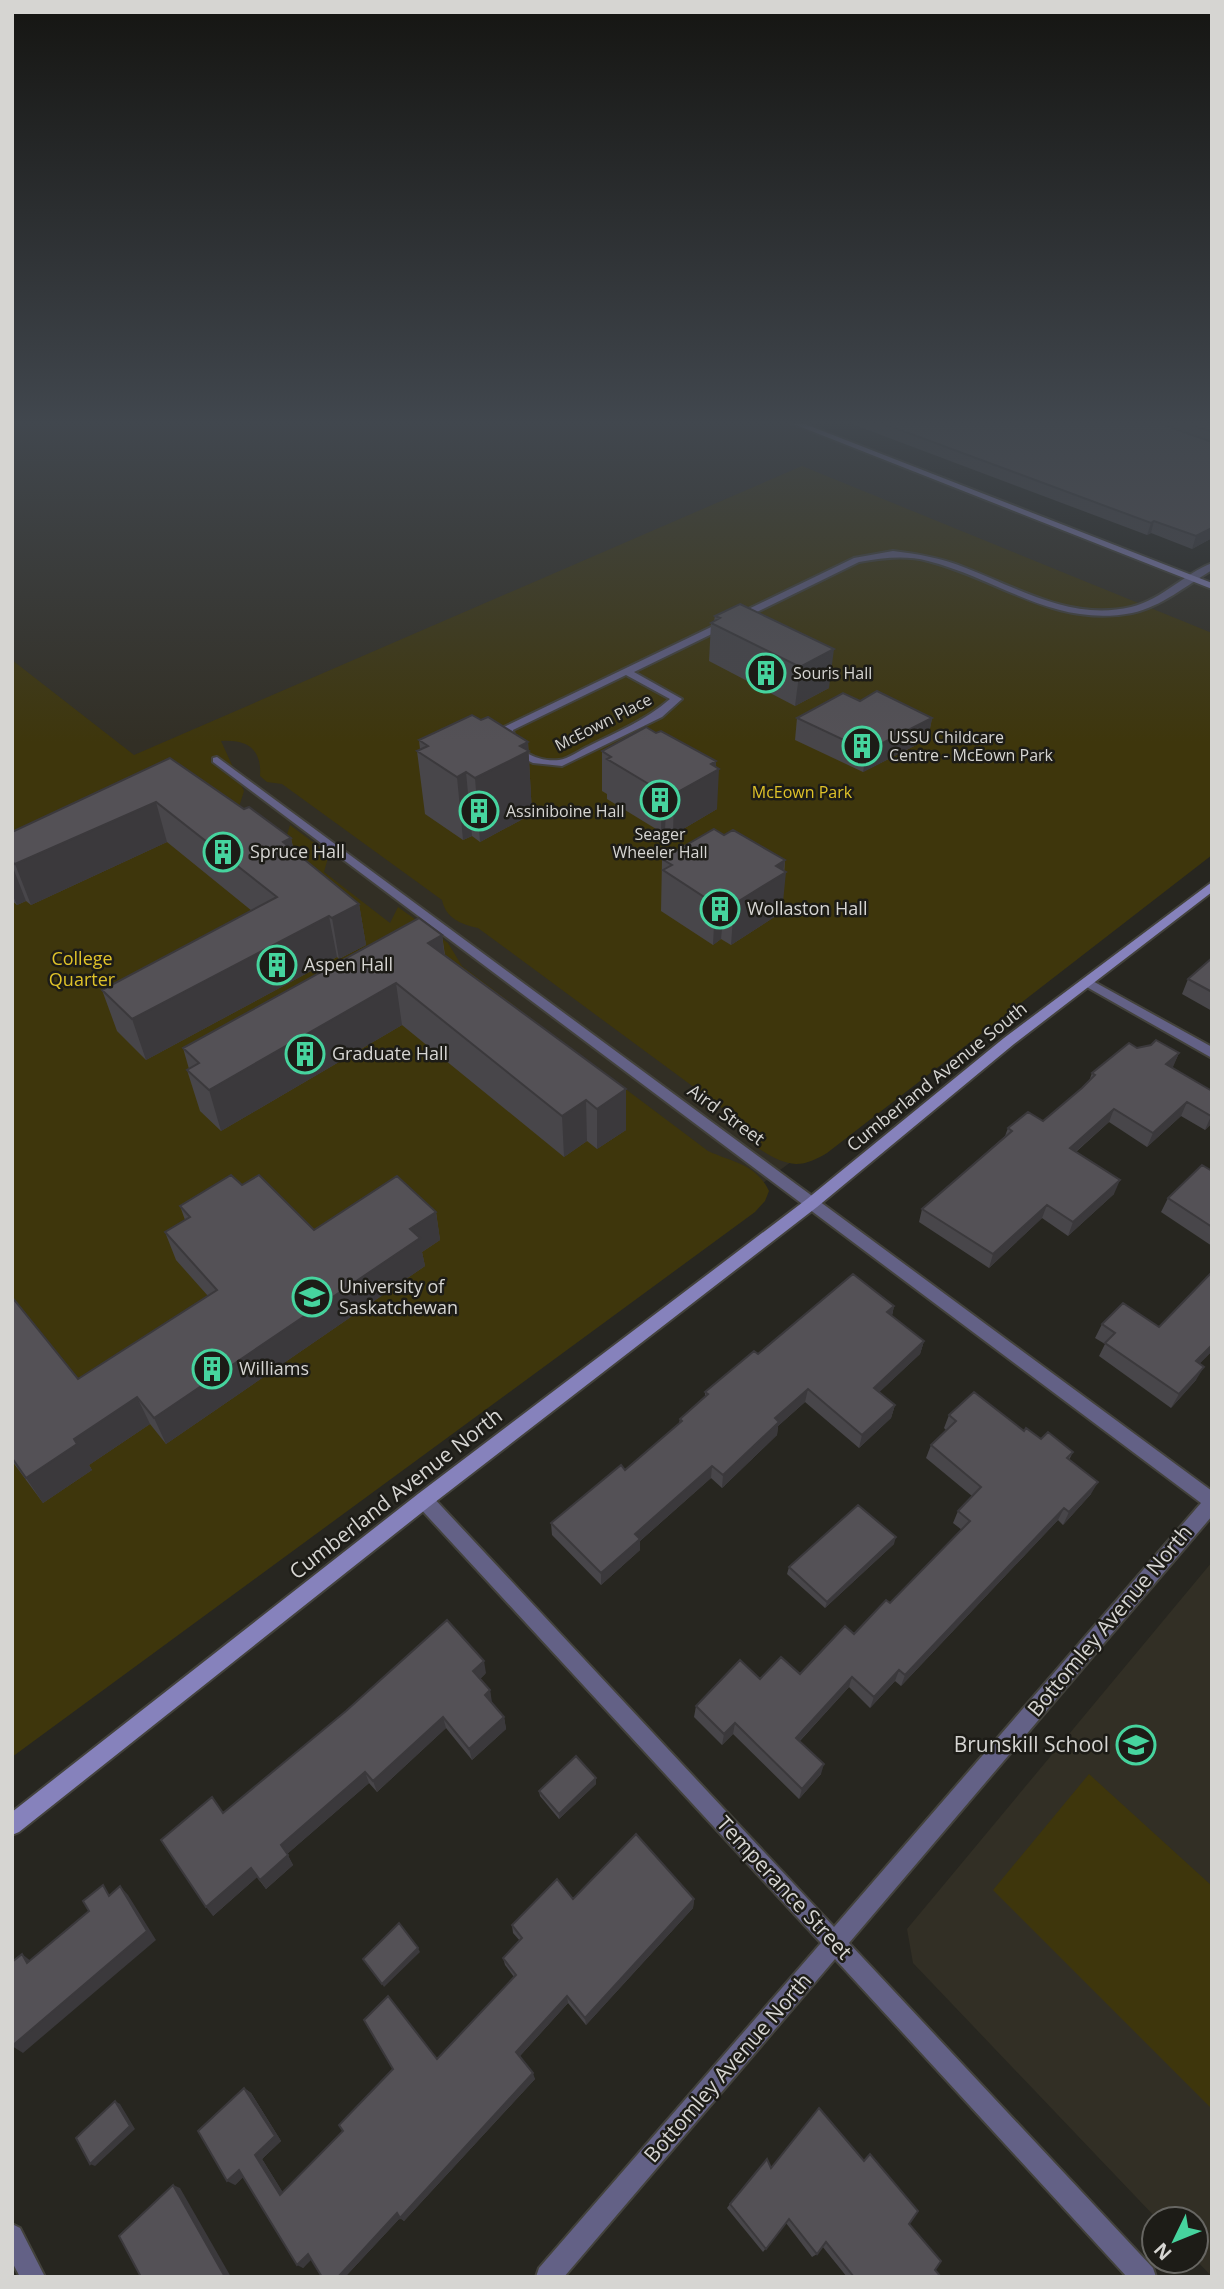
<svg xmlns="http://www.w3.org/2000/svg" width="1224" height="2289" font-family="'Open Sans',sans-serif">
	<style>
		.built { fill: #322f25 }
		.green { fill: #3e360c }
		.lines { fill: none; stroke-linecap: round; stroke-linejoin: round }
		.street-casing { stroke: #43423c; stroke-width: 4 }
		.secondary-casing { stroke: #43423c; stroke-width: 4 }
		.street { fill: #636186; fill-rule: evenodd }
		.secondary { fill: #8682bc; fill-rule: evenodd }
		.wall { fill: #48464a }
		.shaded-wall { fill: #3b393c }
		.building { fill: #545156; stroke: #3b393c; stroke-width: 2 }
		.labels { text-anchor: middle; stroke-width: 5; stroke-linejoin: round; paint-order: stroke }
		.far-poi-label { font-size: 16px; fill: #d6d5d2; stroke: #1d1c17; text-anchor: start }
		.far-street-label { font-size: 16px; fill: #d6d5d2; stroke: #1d1c17 }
		.far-park-label { font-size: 16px; fill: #dfc229; stroke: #1d1c17 }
		.poi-label { font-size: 18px; fill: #d6d5d2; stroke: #1d1c17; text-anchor: start }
		.park-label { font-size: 18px; fill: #dfc229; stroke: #1d1c17 }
		.street-label { font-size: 18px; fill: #d6d5d2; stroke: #1d1c17 }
		.near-street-label { font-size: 21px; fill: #d6d5d2; stroke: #1d1c17 }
		.near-poi-label { font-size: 21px; fill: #d6d5d2; stroke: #1d1c17; text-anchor: end }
	</style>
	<rect width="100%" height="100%" fill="#272620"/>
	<path class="built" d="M12,421H790L1212,586V844L12,1750Z
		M1212,1562V2277L1196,2260V2219H1157L913,1963L907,1929Z"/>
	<path class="green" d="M802,466L1212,633V855L827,1153C817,1159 807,1164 796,1164C772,1163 739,1137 733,1116L478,928C460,924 446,918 442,900L282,784L267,782L260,776C262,749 247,739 221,741L244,791L239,807L285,841L290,825L329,854L324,872L390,923L398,907L448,943L462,966L708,1151C734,1163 755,1163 769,1191L765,1201L755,1212L12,1757V660L134,755Z
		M1089,1774L1212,1886V2109L993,1890Z"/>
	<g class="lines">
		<defs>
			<path id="street" d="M893,551C918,554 942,558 966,568C1020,589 1072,621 1131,607C1161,600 1184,574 1212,563V570C1187,585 1161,607 1132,613C1054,628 999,579 928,561C905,555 883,558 859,562L634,672L682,699L662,717L562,766L533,763L514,754L504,741V727L854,558ZM626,675L670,699C646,720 617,732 589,746C580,750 568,759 559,760C538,762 515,752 513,730Z
				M217,757L1212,1491V1516L849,1943L1153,2268L1156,2277H1127L835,1959L564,2277H536L539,2268L821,1943L418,1506L415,1500L418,1494L424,1492L430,1494L834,1927L1201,1503L213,762V758Z
				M1089,979L1212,1047V1058L1085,986L1083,983L1085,980Z
				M12,2224L20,2228L45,2277H20L12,2262Z"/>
			<path id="secondary" d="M786,421H797L1212,583V589Z
				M1212,882V892L1014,1044L817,1207L430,1506L19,1832L12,1835V1812L418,1494L807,1199L1004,1038Z"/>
		</defs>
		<use href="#street" class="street-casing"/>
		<use href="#secondary" class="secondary-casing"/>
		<use href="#street" class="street"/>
		<use href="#secondary" class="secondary"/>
	</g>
	<path class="wall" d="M844,421H1212V538L1192,549L1151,533L1147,535Z
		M740,604L829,688L795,706L709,661L711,623L714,621L715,616Z
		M860,701L932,718L928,739L863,772L795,740L797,718Z
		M481,720L528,742L532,814L480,842L472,836L463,840L425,814L417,751L420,749L419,740Z
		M602,751L716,767L717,809L673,835L665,830L661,832L607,799V794L602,791Z
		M170,758L244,809L291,838L294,851L359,904L366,945L339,959L337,957L146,1060L117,1031L102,990L252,911L167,842L31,905L26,901L17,905L12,901V832Z
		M724,835L785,860L782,912L731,945L721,939L713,945L661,911L662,859Z
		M442,935L445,955L626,1089V1130L597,1149L587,1141L564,1157L402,1025L221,1131L200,1111L187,1070L189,1069L183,1048Z
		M1212,958V1011L1182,994L1188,979Z
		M1137,1048L1179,1053L1172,1068L1212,1091V1123L1205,1130L1181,1116L1147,1147L1109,1122L1076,1152L1114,1194L1068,1236L1042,1218L989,1268L919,1222L922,1209L1005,1136L1008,1128L1043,1121L1082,1088L1089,1081L1092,1073Z
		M1212,1171V1246L1161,1212L1168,1198Z
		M242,1185L314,1230L436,1212L440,1240L422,1252L425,1266L166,1444L150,1424L89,1465L92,1470L43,1503L12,1461V1297L78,1379L208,1296L176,1260L165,1232L185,1220L180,1206Z
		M1212,1272V1351L1199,1364L1196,1380L1171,1408L1099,1356L1105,1344L1095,1338L1102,1324L1159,1327Z
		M894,1306L892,1316L924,1341L920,1354L879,1392L895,1405L891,1418L859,1448L805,1402L778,1426L777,1435L722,1488L711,1478L640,1541V1550L601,1585L552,1535L551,1523L625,1470L679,1423L680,1419L705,1397V1392L758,1354Z
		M949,1415L1024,1431L1041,1439L1073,1452L1069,1460L1091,1494L1063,1525L1058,1520L901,1686L895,1681L870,1708L849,1687L800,1741L821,1774L799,1799L733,1734L722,1745L694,1717L696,1706L760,1679L800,1674L854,1634L890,1603L962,1530L953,1523L958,1511L972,1496L926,1458L931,1445L946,1430L944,1428Z
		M894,1544L825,1608L787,1574L789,1567Z
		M486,1673L480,1679L490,1690L491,1702L504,1717L506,1729L472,1760L446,1728L377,1792L369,1783L287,1854L293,1865L266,1889L257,1877L213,1916L223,1813Z
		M596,1784L559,1819L540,1796L539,1791Z
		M573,1899H694L693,1908L586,2025L568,2003L520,2056L535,2079L404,2221L400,2218L345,2277H322L311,2259L303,2268L243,2177L235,2185L244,2088L251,2093L281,2141L262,2159L283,2193L437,2059L514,1977L505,1965L503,1958L520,1941L513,1933L512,1925Z
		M870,2154L935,2270L941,2277H847L822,2246L817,2254L812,2257L786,2223L763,2252L727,2208L730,2204L771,2168L864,2160Z"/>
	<path class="shaded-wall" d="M1154,521L1151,533L1147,535L1151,523Z
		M1212,528V538L1192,549L1196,536Z
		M834,649L829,688L795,706L800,667Z
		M932,718L928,739L863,772L867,751Z
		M528,742L532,814L480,842L475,778L520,746Z
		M716,761V771L719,769L717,809L673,835L674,794Z
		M466,772L472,836L463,840L457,777Z
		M667,790L665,830L661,832L662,792Z
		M156,802L167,842L31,905L15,864Z
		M291,838L299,878L283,842Z
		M785,860L783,873L786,872L782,912L731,945L734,904L776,866Z
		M12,865L26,901L17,905L12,894Z
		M725,898L721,939L713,945L715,904Z
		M359,904L366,945L339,959L332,918Z
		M329,916L337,957L146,1060L132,1019Z
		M442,935L447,976L428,943Z
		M396,983L402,1025L221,1131L209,1090Z
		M1179,1053L1173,1067L1160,1078L1166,1064Z
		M626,1089V1130L597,1149V1109Z
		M586,1100L587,1141L564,1157L562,1116Z
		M1187,1102L1181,1116L1147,1147L1153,1133Z
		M1114,1109L1109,1122L1065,1161L1070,1148Z
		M1212,1115V1123L1205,1130L1211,1116Z
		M1120,1180L1114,1194L1068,1236L1073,1222Z
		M1047,1205L1042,1218L989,1268L993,1254Z
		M436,1212L440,1240L422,1252L425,1266L166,1444L154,1418L410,1229Z
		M894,1306L891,1319L887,1312Z
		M924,1341L920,1354L870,1401L874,1388Z
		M1212,1345V1351L1188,1375L1196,1361Z
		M1204,1367L1196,1380L1171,1408L1179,1394Z
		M808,1389L805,1402L778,1426L777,1435L722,1488L723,1475L775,1418Z
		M137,1397L150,1424L89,1465L92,1470L43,1503L26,1478L74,1439Z
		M895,1405L891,1418L859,1448L862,1435Z
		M712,1466L711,1478L640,1541V1550L601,1585V1573L635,1534Z
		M1098,1482L1091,1494L1063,1525L1069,1512Z
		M1064,1508L1058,1520L901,1686L905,1675Z
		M896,1537L894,1544L825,1608L827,1602Z
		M484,1661L486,1673L475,1683L473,1671Z
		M899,1670L895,1681L870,1708L874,1697Z
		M852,1677L849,1687L793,1748L796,1738Z
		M490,1690L492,1702L487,1706L485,1695Z
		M443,1717L446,1728L377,1792L373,1781Z
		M504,1717L506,1729L472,1760L469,1749Z
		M735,1723L733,1734L722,1745L724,1734Z
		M824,1764L821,1774L799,1799L802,1789Z
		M365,1772L369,1783L286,1855L281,1845Z
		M596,1778V1784L559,1819V1814Z
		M288,1855L293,1865L266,1889L260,1880Z
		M251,1868L257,1877L213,1916L206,1907Z
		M120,1886L128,1895L156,1940L23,2053L12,2046Z
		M694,1899L693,1908L586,2025L585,2018Z
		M418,1948L420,1952L384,1987L382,1984Z
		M22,1954L32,1962L27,1963Z
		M567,1996L568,2003L518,2058L516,2052Z
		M533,2073L535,2079L404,2221L400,2218L345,2277H338L397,2213Z
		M244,2088L251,2093L281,2141L262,2159L287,2199L280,2195L255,2155Z
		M115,2101L120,2104L135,2129L95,2166L90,2164Z
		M239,2170L246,2174L235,2185L227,2181Z
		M173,2185L180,2188L231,2277H225Z
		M308,2254L314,2257L303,2268L297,2265Z"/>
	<path class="building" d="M876,421H1153L1212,442V528L1196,536L1154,521L1151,523Z
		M1181,421H1212V432Z
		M740,604L834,649L800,667L711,623L720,618L715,616Z
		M877,691L932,718L867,751L797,718L843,693L860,701Z
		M472,715L481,720L488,717L528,742L520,746L529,751L475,778L466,772L457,777L417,751L428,746L419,740Z
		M646,727L656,733L661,731L716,761L711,764L719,769L674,794L667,790L662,792L607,759L611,757L602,751Z
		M170,758L244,809L249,807L291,838L283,842L359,904L332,918L329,916L132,1019L102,990L277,897L156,802L15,864L12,862V832Z
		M714,829L724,835L733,830L785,860L776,866L786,872L734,904L725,898L715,904L663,870L672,865L662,859Z
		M419,918L442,935L428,943L626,1089L597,1109L586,1100L562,1116L396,983L209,1090L187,1070L199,1063L183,1048Z
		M1212,958V992L1188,979Z
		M1156,1040L1179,1053L1166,1064L1212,1091V1115L1211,1116L1187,1102L1153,1133L1114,1109L1070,1148L1120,1180L1073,1222L1047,1205L993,1254L922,1209L1012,1131L1008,1128L1028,1112L1043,1121L1082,1088L1095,1075L1092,1073L1129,1043L1137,1048L1151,1045Z
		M1202,1165L1212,1171V1227L1168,1198Z
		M231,1175L242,1185L259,1175L314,1230L397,1176L436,1212L410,1229L420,1238L154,1418L137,1397L74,1439L77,1444L26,1478L12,1458V1297L78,1379L217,1290L165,1232L190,1217L180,1206Z
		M1212,1272V1345L1196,1361L1204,1367L1179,1394L1105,1343L1115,1333L1102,1324L1123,1303L1159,1327Z
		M853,1274L894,1306L887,1312L924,1341L874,1388L895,1405L862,1435L808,1389L775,1418L779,1422L723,1475L712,1466L635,1534L640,1539L601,1573L551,1523L621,1465L625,1470L682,1421L680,1419L708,1394L705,1392L754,1351L758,1354Z
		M974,1392L1024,1431L1026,1428L1041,1439L1048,1432L1073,1452L1067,1458L1098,1482L1069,1512L1064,1508L905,1675L899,1670L874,1697L852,1677L796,1738L824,1764L802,1789L735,1723L724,1734L696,1706L740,1660L760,1679L781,1657L800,1674L845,1626L854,1634L886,1600L890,1603L970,1521L958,1511L981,1487L931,1445L956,1421L949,1415Z
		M858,1505L896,1537L827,1602L789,1567Z
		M447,1620L484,1661L473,1671L490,1690L485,1695L504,1717L469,1749L443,1717L373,1781L365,1772L281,1845L288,1855L260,1880L251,1868L206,1907L161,1840L212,1797L223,1813L346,1711Z
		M576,1756L596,1778L559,1814L539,1791Z
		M636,1834L694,1899L585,2018L567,1996L516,2052L533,2073L400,2218L397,2213L338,2277H322L308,2254L297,2265L239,2170L227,2181L198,2131L244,2088L275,2136L255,2155L280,2195L343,2131L339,2125L393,2069L364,2020L388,1996L437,2059L516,1975L503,1958L522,1938L512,1925L557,1879L573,1899Z
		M103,1885L109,1896L120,1886L147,1931L12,2046V1962L22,1954L27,1963L89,1911L83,1901Z
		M399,1923L418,1948L382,1984L363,1959Z
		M115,2101L130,2126L90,2164L76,2138Z
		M819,2108L864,2161L870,2154L918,2211L909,2224L941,2261L935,2270L941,2277H854L826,2242L817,2254L789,2219L766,2249L730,2204L767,2159L771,2168Z
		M173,2185L225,2277H141L119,2236Z"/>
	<linearGradient id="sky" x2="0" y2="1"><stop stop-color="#151512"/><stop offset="0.57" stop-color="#41474e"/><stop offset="1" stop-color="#41474e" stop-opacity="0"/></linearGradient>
	<rect width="1224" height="742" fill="url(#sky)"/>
	<defs>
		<symbol id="building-ring" viewBox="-11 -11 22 22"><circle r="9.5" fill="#1d1c17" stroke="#46d49e" stroke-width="1.5"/><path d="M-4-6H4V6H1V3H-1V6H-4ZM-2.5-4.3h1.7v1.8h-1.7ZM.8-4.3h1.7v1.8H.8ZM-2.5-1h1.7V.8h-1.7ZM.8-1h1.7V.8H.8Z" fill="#46d49e"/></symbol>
		<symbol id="university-ring" viewBox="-11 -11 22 22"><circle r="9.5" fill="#1d1c17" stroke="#46d49e" stroke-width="1.5"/><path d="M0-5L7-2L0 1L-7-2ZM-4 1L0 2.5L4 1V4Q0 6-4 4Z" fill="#46d49e"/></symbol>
		<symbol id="school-ring" viewBox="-11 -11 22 22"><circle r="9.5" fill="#1d1c17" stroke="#46d49e" stroke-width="1.5"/><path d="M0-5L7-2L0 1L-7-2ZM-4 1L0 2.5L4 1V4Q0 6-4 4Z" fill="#46d49e"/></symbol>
	</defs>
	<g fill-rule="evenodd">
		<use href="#building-ring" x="744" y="651" width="44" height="44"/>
		<use href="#building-ring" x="840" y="724" width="44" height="44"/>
		<use href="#building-ring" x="638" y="778" width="44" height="44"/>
		<use href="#building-ring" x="457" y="789" width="44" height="44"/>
		<use href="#building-ring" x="201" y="830" width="44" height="44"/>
		<use href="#building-ring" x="698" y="887" width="44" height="44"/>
		<use href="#building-ring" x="255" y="943" width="44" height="44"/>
		<use href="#building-ring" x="283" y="1032" width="44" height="44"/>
		<use href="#university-ring" x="290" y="1275" width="44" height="44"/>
		<use href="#building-ring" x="190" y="1347" width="44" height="44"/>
		<use href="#school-ring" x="1114" y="1723" width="44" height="44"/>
	</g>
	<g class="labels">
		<g class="far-poi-label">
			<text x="793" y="679">Souris Hall</text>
			<text x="889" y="743">USSU Childcare<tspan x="889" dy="18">Centre - McEown Park</tspan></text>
			<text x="506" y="817">Assiniboine Hall</text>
			<text x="660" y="840" text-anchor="middle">Seager<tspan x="660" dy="18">Wheeler Hall</tspan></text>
		</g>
		<g class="far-street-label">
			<text transform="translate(603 722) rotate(-27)" y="6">McEown Place</text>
		</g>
		<g class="far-park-label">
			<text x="802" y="798">McEown Park</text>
		</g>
		<g class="poi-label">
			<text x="250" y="858">Spruce Hall</text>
			<text x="747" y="915">Wollaston Hall</text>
			<text x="304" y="971">Aspen Hall</text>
			<text x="332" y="1060">Graduate Hall</text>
			<text x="339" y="1293">University of<tspan x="339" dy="21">Saskatchewan</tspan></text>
			<text x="239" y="1375">Williams</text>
		</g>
		<g class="park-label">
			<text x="82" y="965">College<tspan x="82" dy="21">Quarter</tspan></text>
		</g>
		<g class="street-label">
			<text transform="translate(937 1077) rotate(-39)" y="6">Cumberland Avenue South</text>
			<text transform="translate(726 1115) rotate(36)" y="6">Aird Street</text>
		</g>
		<g class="near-street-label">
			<text transform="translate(396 1494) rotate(-38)" y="7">Cumberland Avenue North</text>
			<text transform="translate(1110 1621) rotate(-50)" y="7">Bottomley Avenue North</text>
			<text transform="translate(784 1888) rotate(47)" y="7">Temperance Street</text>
			<text transform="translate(728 2068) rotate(-49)" y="7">Bottomley Avenue North</text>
		</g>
		<g class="near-poi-label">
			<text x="1109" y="1752">Brunskill School</text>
		</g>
	</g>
	<rect width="1224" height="2289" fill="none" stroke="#d6d5d2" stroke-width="28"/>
	<g transform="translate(1175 2240) rotate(227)"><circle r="33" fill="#1d1c17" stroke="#676662" stroke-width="2"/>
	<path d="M0-5L12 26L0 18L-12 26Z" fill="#46d49e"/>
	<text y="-10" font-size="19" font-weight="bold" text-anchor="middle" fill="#d6d5d2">N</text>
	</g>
</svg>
